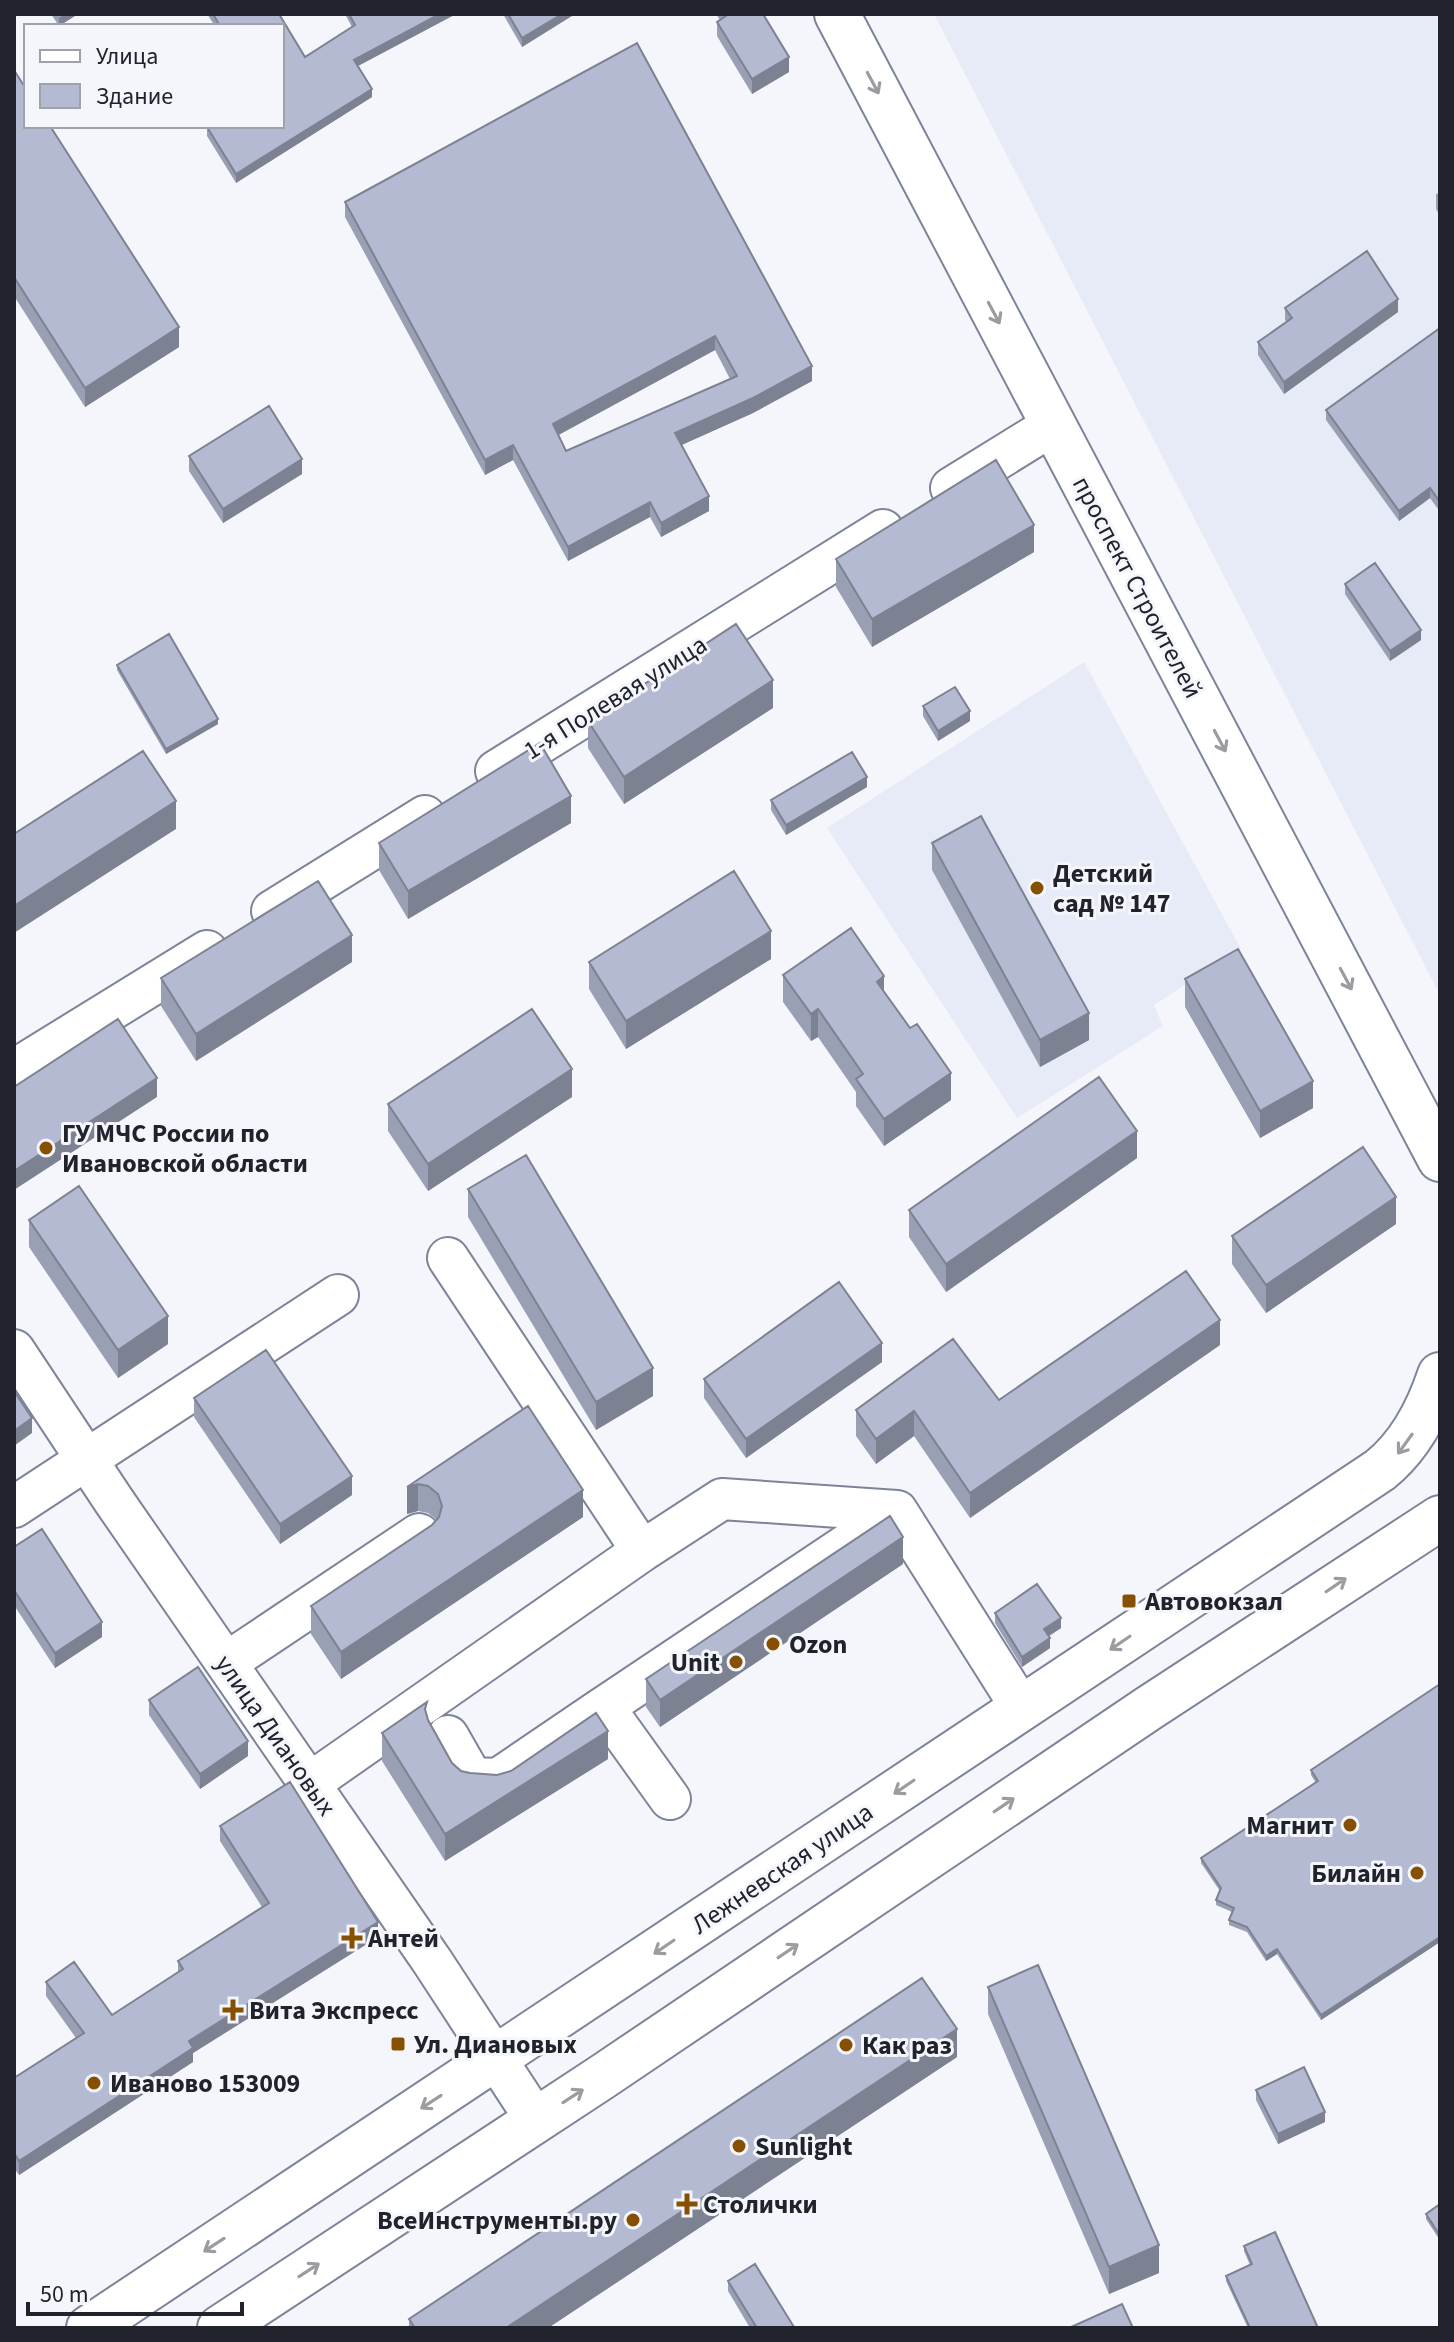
<svg xmlns="http://www.w3.org/2000/svg" width="1454" height="2342" font-family="'Source Sans 3',sans-serif">
	<style>
		.built { fill: #e7ebf7 }
		.lines { fill: none; stroke-linecap: round; stroke-linejoin: round }
		.minor-casing { stroke: #7d8499; stroke-width: 44 }
		.major-casing { stroke: #7d8499; stroke-width: 48 }
		.highway-casing { stroke: #7d8499; stroke-width: 48 }
		.minor { stroke: #fff; stroke-width: 40 }
		.major { stroke: #fff; stroke-width: 44 }
		.highway { stroke: #fff; stroke-width: 44 }
		.wall { fill: #9aa0b4; fill-rule: evenodd }
		.shaded-wall { fill: #7d8292 }
		.building { fill: #b3bad1; stroke: #7d8292; stroke-width: 2; fill-rule: evenodd }
		.oneway { stroke: #9b9ca0 }
		.poi-dot { fill: #874f01; stroke: #f4f6fb; stroke-width: 3 }
		.labels { text-anchor: middle; stroke-width: 6; stroke-linejoin: round; paint-order: stroke }
		.street-label { font-size: 26px; fill: #20232c; stroke: #f4f6fb }
		.poi-label { font-size: 26px; font-weight: bold; fill: #20232c; stroke: #f4f6fb; text-anchor: start }
	</style>
	<rect width="100%" height="100%" fill="#f4f6fb"/>
	<path class="built" d="M934,14H1440V995Z
		M1084,662L1241,949L1154,1005L1163,1026L1017,1118L827,828Z"/>
	<g class="lines">
		<defs>
			<path id="minor" d="M951,488L1053,425
				M496,771L883,530
				M272,911L425,816
				M14,1070L207,951
				M14,1350L114,1501L432,1961L536,2120
				M14,1507L338,1295
				M642,1551L722,1499L897,1511
				M226,1663L419,1534
				M604,1707L897,1511L1022,1709
				M448,1736L472,1778L498,1779L604,1707L670,1799
				M310,1783L642,1551L448,1258"/>
			<path id="major" d="M837,14L1440,1159"/>
			<path id="highway" d="M89,2328L1380,1470C1410,1446 1428,1411 1440,1375
				M220,2328L602,2077L1149,1708L1440,1518"/>
		</defs>
		<use href="#minor" class="minor-casing"/>
		<use href="#major" class="major-casing"/>
		<use href="#highway" class="highway-casing"/>
		<use href="#minor" class="minor"/>
		<use href="#major" class="major"/>
		<use href="#highway" class="highway"/>
	</g>
	<path class="wall" d="M51,14H78L59,26Z
		M207,14H279L305,57L352,27L345,14H456L358,66L372,97L236,183L207,136V127L282,126V26H215Z
		M503,14H575L522,47Z
		M716,14H763L789,72L752,94L717,36V22L720,20Z
		M637,43L812,381L753,413L681,445L709,511L661,537L650,517L568,561L513,460L485,475L345,217V202ZM715,350L730,379L566,451L558,435Z
		M14,70L179,347L85,407L14,296Z
		M1440,193V216L1436,209V194Z
		M1285,308L1398,312L1284,394L1258,355V342L1287,322L1285,320Z
		M1440,328V512L1430,498L1399,521L1326,420V410Z
		M189,456L302,474L223,523L189,471Z
		M1034,552L872,647L836,587V559Z
		M1345,584L1421,640L1390,661L1345,594Z
		M117,665L218,724L166,754L117,670Z
		M923,706L970,721L938,741L923,716Z
		M773,708L624,804L588,748V721Z
		M867,787L786,835L771,810V800Z
		M571,823L408,919L379,870V843Z
		M932,843L1089,1040L1040,1067L932,870Z
		M771,959L626,1049L589,989V962Z
		M352,962L196,1061L161,1006V978Z
		M783,975L884,991L951,1100L884,1146L856,1106V1092L818,1037L811,1041L783,1002Z
		M1185,979L1313,1108L1260,1138L1185,1007Z
		M572,1097L428,1191L388,1131V1104Z
		M1137,1158L946,1292L909,1237V1210Z
		M468,1189L653,1396L596,1430L468,1217Z
		M29,1220L168,1344L118,1378L29,1247Z
		M1396,1224L1266,1313L1232,1264V1236Z
		M1220,1345L970,1518L914,1436L876,1464L856,1436V1410L999,1400Z
		M882,1362L746,1458L704,1398V1379Z
		M194,1398L352,1495L280,1544L194,1417Z
		M528,1406L583,1517L341,1679L311,1634V1606L432,1525L437,1520L428,1513L418,1511L407,1514V1487Z
		M14,1547L102,1637L55,1668L14,1605Z
		M903,1564L660,1727L646,1707V1679Z
		M995,1613L1061,1628L1049,1636L1050,1648L1022,1667L995,1623Z
		M1440,1684V1942L1321,2020L1277,1954L1266,1961L1247,1932L1229,1925V1920L1232,1912L1216,1905V1900L1220,1891L1201,1863V1858L1316,1783L1311,1775V1770Z
		M149,1700L248,1756L200,1789L149,1715Z
		M427,1715L428,1720L452,1763L461,1771L470,1773L497,1775L608,1759L445,1861L382,1761V1733Z
		M220,1826L378,1937L193,2053V2062L19,2175L14,2168V2078L76,2038L46,1996V1982L112,2015L178,1972V1961L262,1907L220,1841Z
		M988,1987L1159,2273L1109,2294L988,2014Z
		M957,2057L548,2328H409V2319Z
		M1256,2090L1325,2122L1278,2144L1256,2100Z
		M1440,2204V2239H1439L1426,2219V2214Z
		M1244,2246L1318,2328H1248L1226,2281V2276L1250,2265L1244,2251Z
		M728,2281L794,2328H750L728,2291Z"/>
	<path class="shaded-wall" d="M65,14H78L59,26V18Z
		M440,14H456L354,68V60Z
		M562,14H575L522,47V38Z
		M789,57V72L752,94V79Z
		M372,89V97L236,183V174Z
		M1398,299V312L1284,394V382Z
		M179,327V347L85,407V388Z
		M715,336V350L553,438V424Z
		M812,366V381L753,413L675,448V433Z
		M513,445V460L485,475V460Z
		M302,459V474L223,523V509Z
		M1430,488V498L1399,521V511Z
		M709,496V511L661,537V523Z
		M650,502V517L568,561V547Z
		M1034,525V552L872,647V619Z
		M1421,630V640L1390,661V651Z
		M773,680V708L624,804V777Z
		M970,711V721L938,741V731Z
		M218,719V724L166,754V749Z
		M867,777V787L786,835V825Z
		M571,796V823L408,919V891Z
		M176,801V829L14,933V906Z
		M771,931V959L626,1049V1021Z
		M352,935V962L196,1061V1034Z
		M884,976V1004L877,982Z
		M818,1009V1037L811,1041V1014Z
		M1089,1013V1040L1040,1067V1040Z
		M572,1069V1097L428,1191V1164Z
		M951,1073V1100L884,1146V1119Z
		M157,1078V1097L14,1190V1171Z
		M1313,1081V1108L1260,1138V1111Z
		M1137,1131V1158L946,1292V1264Z
		M1396,1197V1224L1266,1313V1285Z
		M168,1316V1344L118,1378V1350Z
		M1220,1320V1345L970,1518V1493Z
		M882,1343V1362L746,1458V1439Z
		M653,1368V1396L596,1430V1402Z
		M914,1411V1436L876,1464V1439Z
		M32,1418V1433L14,1446V1431Z
		M352,1476V1495L280,1544V1524Z
		M418,1484V1511L407,1514V1487Z
		M583,1490V1517L341,1679V1652Z
		M903,1537V1564L660,1727V1700Z
		M1061,1618V1628L1044,1639V1629Z
		M102,1622V1637L55,1668V1653Z
		M1050,1638V1648L1022,1667V1657Z
		M608,1731V1759L445,1861V1834Z
		M248,1741V1756L200,1789V1774Z
		M378,1922V1937L193,2053V2062L19,2175V2161L189,2041Z
		M1440,1937V1942L1321,2020V2015Z
		M1277,1949V1954L1266,1961V1956Z
		M957,2029V2057L548,2328H506Z
		M1325,2112V2122L1278,2144V2134Z
		M1159,2245V2273L1109,2294V2267Z"/>
	<path class="building" d="M213,14H279L305,57L355,25L349,14H440L354,60L372,89L236,174L207,127L209,126H282V26H220Z
		M508,14H562L522,38Z
		M725,14H763L789,57L752,79L717,22L726,16Z
		M637,43L812,366L753,398L675,433L709,496L661,523L650,502L568,547L513,445L485,460L345,202ZM715,336L737,376L566,451L553,424Z
		M14,70L26,89V126H50L179,327L85,388L14,277Z
		M1367,251L1398,299L1284,382L1258,342L1292,318L1285,308Z
		M1440,328V502L1430,488L1399,511L1326,410Z
		M269,406L302,459L223,509L189,456Z
		M996,460L1034,525L872,619L836,559Z
		M1375,563L1421,630L1390,651L1345,584Z
		M736,624L773,680L624,777L588,721Z
		M169,634L218,719L166,749L117,665Z
		M955,687L970,711L938,731L923,706Z
		M540,743L571,796L408,891L379,843Z
		M143,751L176,801L14,906V834Z
		M852,752L867,777L786,825L771,800Z
		M981,816L1089,1013L1040,1040L932,843Z
		M734,871L771,931L626,1021L589,962Z
		M318,881L352,935L196,1034L161,978Z
		M851,928L884,976L877,982L910,1028L917,1024L951,1073L884,1119L856,1079L863,1074L818,1009L811,1014L783,975Z
		M1238,949L1313,1081L1260,1111L1185,979Z
		M532,1009L572,1069L428,1164L388,1104Z
		M118,1019L157,1078L14,1171V1087Z
		M1099,1077L1137,1131L946,1264L909,1210Z
		M1363,1147L1396,1197L1266,1285L1232,1236Z
		M526,1155L653,1368L596,1402L468,1189Z
		M79,1186L168,1316L118,1350L29,1220Z
		M1186,1271L1220,1320L970,1493L914,1411L876,1439L856,1410L953,1339L999,1400Z
		M839,1282L882,1343L746,1439L704,1379Z
		M266,1350L352,1476L280,1524L194,1398Z
		M14,1391L32,1418L14,1431Z
		M528,1406L583,1490L341,1652L311,1606L432,1525L439,1517L442,1506L438,1494L428,1486L418,1484L407,1487Z
		M890,1516L903,1537L660,1700L646,1679Z
		M42,1529L102,1622L55,1653L14,1590V1547Z
		M1037,1584L1061,1618L1044,1629L1050,1638L1022,1657L995,1613Z
		M198,1667L248,1741L200,1774L149,1700Z
		M1440,1684V1937L1321,2015L1277,1949L1266,1956L1247,1927L1229,1920L1234,1908L1216,1900L1221,1888L1201,1858L1318,1781L1311,1770Z
		M427,1702L425,1709L428,1720L452,1763L461,1771L470,1773L497,1775L511,1771L596,1713L608,1731L445,1834L382,1733Z
		M290,1782L378,1922L189,2041L193,2048L19,2161L14,2153V2078L84,2033L46,1982L74,1962L112,2015L183,1969L178,1961L269,1903L220,1826Z
		M1038,1965L1159,2245L1109,2267L988,1987Z
		M922,1978L957,2029L506,2328H415L409,2319Z
		M1304,2067L1325,2112L1278,2134L1256,2090Z
		M1440,2204V2234H1439L1426,2214Z
		M1275,2232L1318,2328H1250L1226,2276L1252,2264L1244,2246Z
		M755,2264L794,2327L793,2328H757L728,2281Z
		M1122,2304L1133,2328H1069Z"/>
	<defs><path id="oneway-shaft" d="M-6 0H5M1.5-3L5.5 0L1.5 3" fill="none" stroke-width="1.6" stroke-linecap="round" stroke-linejoin="round" transform="scale(2)"/></defs>
	<g class="oneway">
		<use href="#oneway-shaft" transform="translate(873 83) rotate(62)"/>
		<use href="#oneway-shaft" transform="translate(994 313) rotate(62)"/>
		<use href="#oneway-shaft" transform="translate(1220 741) rotate(62)"/>
		<use href="#oneway-shaft" transform="translate(1346 979) rotate(62)"/>
		<use href="#oneway-shaft" transform="translate(1405 1444) rotate(126)"/>
		<use href="#oneway-shaft" transform="translate(1336 1585) rotate(-34)"/>
		<use href="#oneway-shaft" transform="translate(1120 1643) rotate(146)"/>
		<use href="#oneway-shaft" transform="translate(904 1787) rotate(146)"/>
		<use href="#oneway-shaft" transform="translate(1004 1805) rotate(-34)"/>
		<use href="#oneway-shaft" transform="translate(664 1947) rotate(146)"/>
		<use href="#oneway-shaft" transform="translate(788 1951) rotate(-34)"/>
		<use href="#oneway-shaft" transform="translate(573 2096) rotate(-33)"/>
		<use href="#oneway-shaft" transform="translate(431 2102) rotate(147)"/>
		<use href="#oneway-shaft" transform="translate(214 2245) rotate(147)"/>
		<use href="#oneway-shaft" transform="translate(309 2270) rotate(-33)"/>
	</g>
	<g class="poi-dot">
		<circle cx="1037" cy="888" r="8"/>
		<circle cx="46" cy="1148" r="8"/>
		<rect x="1121" y="1593" width="16" height="16" rx="4"/>
		<circle cx="773" cy="1644" r="8"/>
		<circle cx="736" cy="1662" r="8"/>
		<circle cx="1350" cy="1825" r="8"/>
		<circle cx="1417" cy="1873" r="8"/>
		<path d="M348 1926h8v8h8v8h-8v8h-8v-8h-8v-8h8z"/>
		<path d="M229 1998h8v8h8v8h-8v8h-8v-8h-8v-8h8z"/>
		<rect x="390" y="2036" width="16" height="16" rx="4"/>
		<circle cx="846" cy="2045" r="8"/>
		<circle cx="94" cy="2083" r="8"/>
		<circle cx="739" cy="2146" r="8"/>
		<path d="M683 2192h8v8h8v8h-8v8h-8v-8h-8v-8h8z"/>
		<circle cx="633" cy="2220" r="8"/>
	</g>
	<g class="labels">
		<g class="street-label">
			<text transform="translate(1138 587) rotate(62)" y="9">проспект Строителей</text>
			<text transform="translate(615 697) rotate(-32)" y="9">1-я Полевая улица</text>
			<text transform="translate(276 1735) rotate(55)" y="9">улица Диановых</text>
			<text transform="translate(782 1868) rotate(-34)" y="9">Лежневская улица</text>
		</g>
		<g class="poi-label">
			<text x="1053" y="882">Детский<tspan x="1053" dy="30">сад № 147</tspan></text>
			<text x="62" y="1142">ГУ МЧС России по<tspan x="62" dy="30">Ивановской области</tspan></text>
			<text x="1145" y="1610">Автовокзал</text>
			<text x="789" y="1653">Ozon</text>
			<text x="720" y="1671" text-anchor="end">Unit</text>
			<text x="1334" y="1834" text-anchor="end">Магнит</text>
			<text x="1401" y="1882" text-anchor="end">Билайн</text>
			<text x="368" y="1947">Антей</text>
			<text x="249" y="2019">Вита Экспресс</text>
			<text x="414" y="2053">Ул. Диановых</text>
			<text x="862" y="2054">Как раз</text>
			<text x="110" y="2092">Иваново 153009</text>
			<text x="755" y="2155">Sunlight</text>
			<text x="703" y="2213">Столички</text>
			<text x="617" y="2229" text-anchor="end">ВсеИнструменты.ру</text>
		</g>
	</g>
	<rect width="1454" height="2342" fill="none" stroke="#20232c" stroke-width="32"/>
	<rect x="24" y="24" width="260" height="104" fill="#f4f6fb" stroke="#9fa2a8" stroke-width="2"/>
	<rect x="40" y="50" width="40" height="12" fill="#ffffff" stroke="#9fa2a8" stroke-width="2"/>
	<text x="96" y="64" font-size="24" fill="#20232c">Улица</text>
	<rect x="40" y="84" width="40" height="24" fill="#b3bad1" stroke="#9fa2a8" stroke-width="2"/>
	<text x="96" y="104" font-size="24" fill="#20232c">Здание</text>
	<path d="M28 2302v12h214v-12" fill="none" stroke="#20232c" stroke-width="4"/>
	<text x="40" y="2302" font-size="24" fill="#20232c" stroke="#f4f6fb" stroke-width="6" paint-order="stroke">50 m</text>
</svg>
